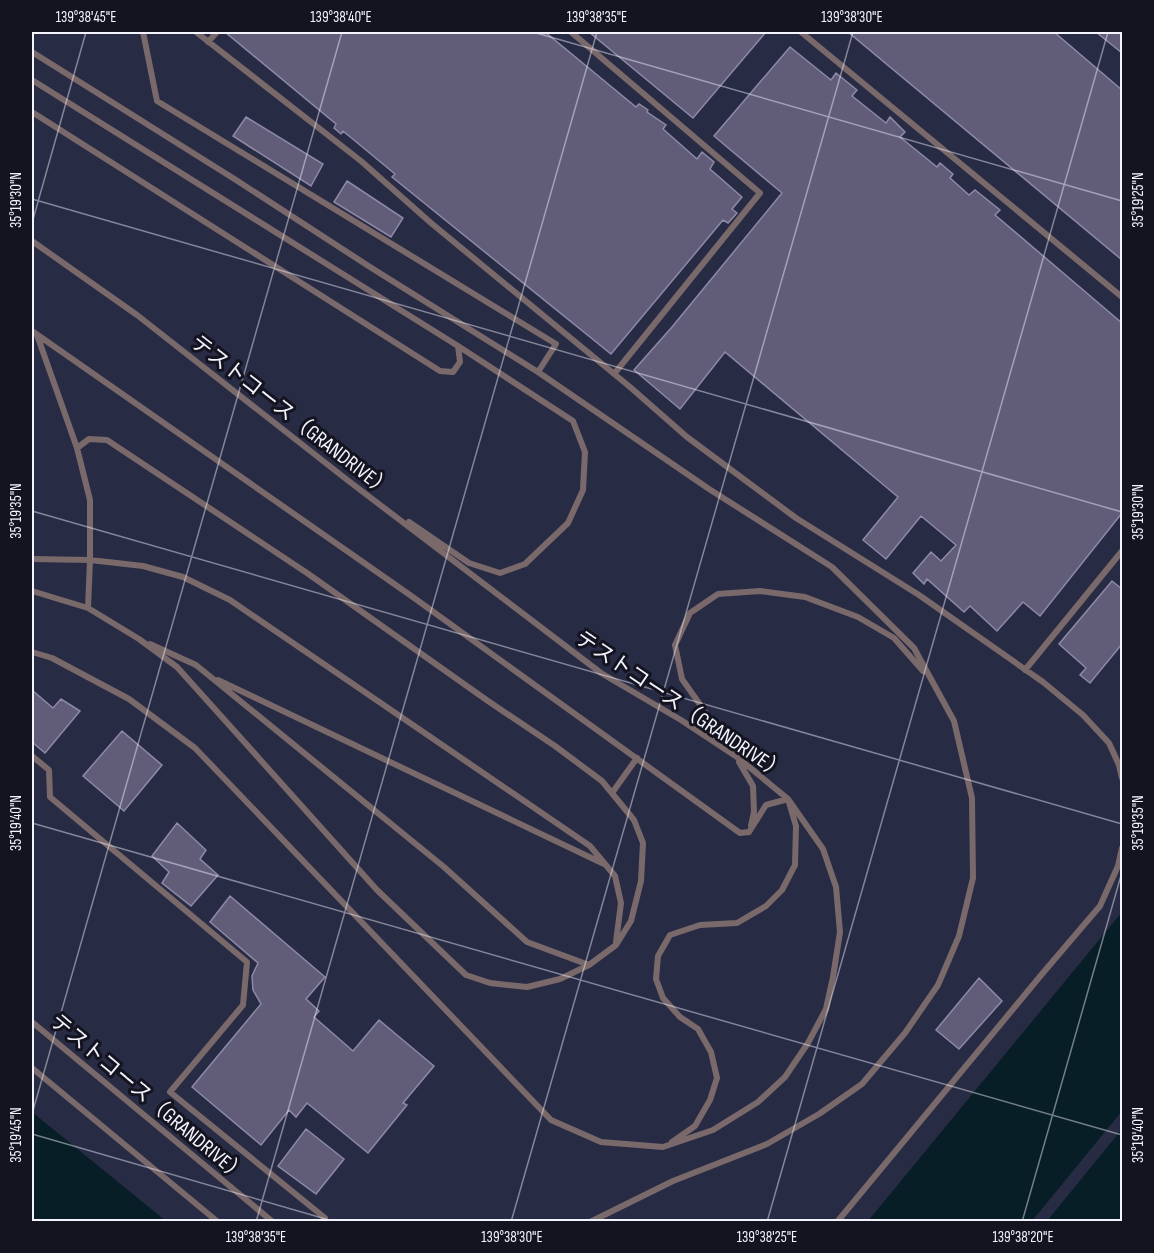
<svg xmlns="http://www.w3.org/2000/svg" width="1154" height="1253" font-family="'Sofia Sans Condensed','Noto Sans JP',sans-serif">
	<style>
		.water { fill: #081e27 }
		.building { fill: #615d79; stroke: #8d89a7; stroke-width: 1.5 }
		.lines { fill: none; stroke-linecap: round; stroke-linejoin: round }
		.service { stroke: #7a696a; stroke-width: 6 }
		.ticks { fill: none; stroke: #f3f4fe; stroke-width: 1.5; stroke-opacity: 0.45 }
		.labels { text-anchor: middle; stroke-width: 6; stroke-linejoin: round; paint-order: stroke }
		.street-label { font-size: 21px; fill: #f3f4fe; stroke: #131420 }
		.neatline { fill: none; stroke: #f3f4fe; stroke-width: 2 }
		.ticks-label { font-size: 15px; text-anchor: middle; fill: #f3f4fe }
	</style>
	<rect width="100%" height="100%" fill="#282b44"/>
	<path class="water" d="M1122,912V1111L1032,1221H868Z
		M32,1112L166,1221H32Z
		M1122,1129V1221H1047Z"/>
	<path class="building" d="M225,32H545L636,107L639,104L648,110L647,112L666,125L663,129L697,159L702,152L714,162L710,169L742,197L732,209L737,213L728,223L723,220L611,354L392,177L395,174L343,131L341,134L334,128L336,124Z
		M589,32H766L693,118Z
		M848,32H1054L1122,90V260Z
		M1096,32H1122V53Z
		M790,47L831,80L836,73L857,90L852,96L886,123L890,117L905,132L900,137L937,167L940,163L953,174L950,178L969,195L975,190L1000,210L995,215L1122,323V513L1040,616L1023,602L997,631L970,606L964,612L927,579L924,584L913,573L931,552L941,561L956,545L921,516L886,559L863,540L898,497L725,352L680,409L634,370L672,327L782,193L714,136Z
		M246,117L323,164L311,186L233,136Z
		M347,181L403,218L391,237L334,202Z
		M1112,581L1122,589V644L1090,683L1080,675L1086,668L1059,644Z
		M32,690L53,708L61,699L80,711L45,753L32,742Z
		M122,731L162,765L124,811L83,776Z
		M177,823L206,850L200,859L218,875L191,906L162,883L169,872L152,856Z
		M230,896L325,977L306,999L319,1011L314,1017L353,1051L379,1020L434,1066L403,1103L407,1105L368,1153L307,1103L296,1117L289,1110L261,1145L192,1087L261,1004L253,990L252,976L258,963L210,922Z
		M979,978L1002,1001L959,1049L936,1030Z
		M306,1129L344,1159L316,1194L278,1166Z"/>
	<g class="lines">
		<path class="service" d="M143,32L157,101L556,344L538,372
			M196,32L361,161L431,223L630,387L687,437L796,518L919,595L1043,682L1083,715L1109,743L1119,765L1122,778
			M571,32L760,193L614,374
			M801,32L1122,297
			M208,42L217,32
			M32,52L236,180L370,267L538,372L709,489L832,567L914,648L954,721L972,798L973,878L959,936L938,985L905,1033L862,1084L819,1114L767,1144L673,1181L590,1222
			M32,80L458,346L573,421L585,452L583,490L568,523L525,564L500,573L469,563L409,522
			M32,112L440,371L453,372L460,362L458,346
			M32,241L137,315L346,479L601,673L681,720L737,757L788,799L823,849L836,887L840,932L833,977L826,1009L808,1043L785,1077L758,1102L713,1130L663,1147L601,1142L551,1120L195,748L129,699L52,658L32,652
			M32,331L410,595L740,833L749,832
			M37,335L77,448L90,500V560L88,608
			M32,559L90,560L143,566L183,577L230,600L590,846L615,876L621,903L616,942
			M32,591L88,608L139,639L177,667L377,890L466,975L490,983L527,987L560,979L589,965L616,945L631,921L641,881L643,843L634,820L602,781L555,746L488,701L307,573L107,440L89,439L77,448
			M150,644L196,665L444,867L527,942L589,965
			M1025,670L1122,551
			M218,680L604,864
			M734,753L682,679L675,645L690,613L718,594L760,591L805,597L858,617L894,638L923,671
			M32,756L49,770L50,797L247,962L243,1005L170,1092L325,1218
			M739,762L753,786L754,812L751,826
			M612,793L637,758
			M32,1022L273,1222
			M32,1068L218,1222
			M672,1142L695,1126L710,1100L717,1078L711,1052L698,1029L680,1017L663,998L656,979L658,956L670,935L700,925L737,923L766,906L782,890L795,865L796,826L788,799L766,805L749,832
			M837,1222L1042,974L1100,906L1118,866L1122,848"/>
	</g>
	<path class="ticks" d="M533,32L1122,201M32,199L1122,512M32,223L86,32M32,511L1122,824M32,823L1122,1135M32,1114L342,32M32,1134L336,1222M256,1222L597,32M511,1222L853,32M767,1222L1108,32M1022,1222L1122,872"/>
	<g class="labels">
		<g class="street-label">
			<text transform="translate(292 416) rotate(38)" y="7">テストコース（GRANDRIVE）</text>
			<text transform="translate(681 705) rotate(34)" y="7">テストコース（GRANDRIVE）</text>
			<text transform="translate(149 1098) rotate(40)" y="7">テストコース（GRANDRIVE）</text>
		</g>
	</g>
	<rect width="1154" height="1253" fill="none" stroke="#131420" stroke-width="66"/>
	<rect x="33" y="33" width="1088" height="1187" class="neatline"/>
	<g class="ticks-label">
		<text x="86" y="22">139°38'45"E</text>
		<text x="341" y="22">139°38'40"E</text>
		<text x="597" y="22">139°38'35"E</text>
		<text x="852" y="22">139°38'30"E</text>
		<text transform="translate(16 200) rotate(-90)" y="5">35°19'30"N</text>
		<text transform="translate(1138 200) rotate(-90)" y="5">35°19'25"N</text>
		<text transform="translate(16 511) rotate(-90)" y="5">35°19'35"N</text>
		<text transform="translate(1138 512) rotate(-90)" y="5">35°19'30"N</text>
		<text transform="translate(16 823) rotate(-90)" y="5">35°19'40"N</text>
		<text transform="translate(1138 823) rotate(-90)" y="5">35°19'35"N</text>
		<text transform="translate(16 1135) rotate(-90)" y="5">35°19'45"N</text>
		<text transform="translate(1138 1135) rotate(-90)" y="5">35°19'40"N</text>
		<text x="256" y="1242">139°38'35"E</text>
		<text x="512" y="1242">139°38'30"E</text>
		<text x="767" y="1242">139°38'25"E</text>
		<text x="1023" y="1242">139°38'20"E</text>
	</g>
</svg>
